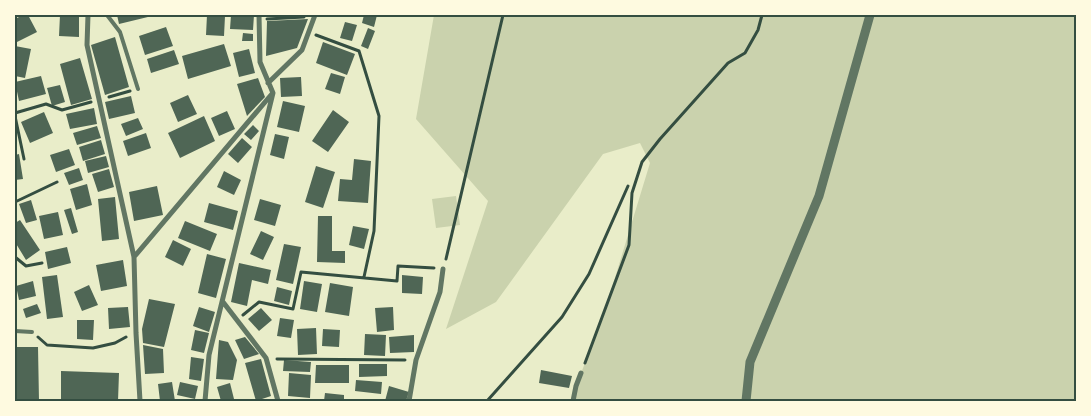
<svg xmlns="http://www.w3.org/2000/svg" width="1091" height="416" font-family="Lato,sans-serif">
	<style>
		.green { fill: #cad2ad }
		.building { fill: #4f6655 }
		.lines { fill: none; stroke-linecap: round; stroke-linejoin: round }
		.path { stroke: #344e41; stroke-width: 3 }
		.service { stroke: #617663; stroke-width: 4 }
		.minor { stroke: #617663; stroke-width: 5 }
		.tertiary { stroke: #617663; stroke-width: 9 }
		.neatline { fill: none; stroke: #344e41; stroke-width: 2 }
	</style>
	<rect width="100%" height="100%" fill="#e9edc9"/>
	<path class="green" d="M434,15H1076V401H573L576,386L603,317L650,163L640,143L603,154L496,302L446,329L488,201L416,119Z
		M456,196L460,225L436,228L432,199Z"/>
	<path class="building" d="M23,15H28L37,32L15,43V19Z
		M60,15H79V37L59,36Z
		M117,15H152V16L119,24Z
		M207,15L225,16L224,36L206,35Z
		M231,15H254L253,30L230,29Z
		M364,15H377L374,27L362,23Z
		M308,19L297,48L266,56L267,21Z
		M345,22L357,25L352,41L340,38Z
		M166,27L173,46L145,55L139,36Z
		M368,28L375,31L368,49L361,46Z
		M243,33L253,34V41H242Z
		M115,37L129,87L105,95L91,45Z
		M323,42L355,54L347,75L316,63Z
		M224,44L231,66L188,79L182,56Z
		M15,46L31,49L25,78L15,76Z
		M249,49L255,73L239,77L233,53Z
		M174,50L179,64L151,73L147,59Z
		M80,58L92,99L71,105L60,64Z
		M331,73L345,77L340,94L325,89Z
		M41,76L46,94L19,101L15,82Z
		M301,77L302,96L281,97L280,78Z
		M258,78L265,97L247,116L237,84Z
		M60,85L65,102L52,106L47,88Z
		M188,95L197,114L178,122L170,103Z
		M131,96L135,113L109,119L105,102Z
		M283,101L305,106L299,132L277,127Z
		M94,108L97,124L70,129L66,114Z
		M333,110L349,122L328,152L312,141Z
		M227,111L235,129L219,136L211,118Z
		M44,112L53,133L30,143L21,122Z
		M204,116L215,141L180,158L168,133Z
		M138,118L143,129L126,136L121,124Z
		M253,125L259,131L251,140L244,134Z
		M97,126L101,138L77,145L73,133Z
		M146,133L151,148L128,156L123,141Z
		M275,134L289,137L284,159L270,155Z
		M242,138L252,147L238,163L228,154Z
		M101,140L105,154L83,161L79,147Z
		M69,149L75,165L56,172L50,155Z
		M19,154L23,179L15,180V155Z
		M106,156L109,167L88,173L85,161Z
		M354,159L371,161L368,203L338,201L340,179L352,180Z
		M316,166L335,172L323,208L305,202Z
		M79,168L83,180L69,185L64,173Z
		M109,169L114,187L98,192L92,174Z
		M224,171L241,180L234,195L217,187Z
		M87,184L92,205L76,210L70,189Z
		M157,186L163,215L134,221L129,192Z
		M115,197L119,239L102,241L98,199Z
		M260,199L281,205L275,226L254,220Z
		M31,200L37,220L26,223L19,204Z
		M209,203L238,211L233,230L204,222Z
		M71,208L78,232L72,234L64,210Z
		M58,212L63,235L44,239L39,216Z
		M318,216H332V251H345V263L317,262Z
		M20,220L40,250L26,260L15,242V223Z
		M185,221L217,234L210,251L178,238Z
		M353,226L369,229L364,249L349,245Z
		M261,231L274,237L263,260L250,254Z
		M173,240L191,249L183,266L165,257Z
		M284,244L301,247L293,284L276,280Z
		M67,247L71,263L48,269L45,252Z
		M207,254L226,259L216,298L198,293Z
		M123,260L127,286L101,291L96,265Z
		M239,263L271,270L268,284L252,280L247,306L231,302Z
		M57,275L63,317L47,319L42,277Z
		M402,275L423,277L422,294L402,293Z
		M33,281L36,296L19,300L16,286Z
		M304,281L322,284L317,312L300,309Z
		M330,283L353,287L349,316L325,312Z
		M89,285L98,305L82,311L74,292Z
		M277,287L292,291L289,305L274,301Z
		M149,299L175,304L164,347L143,343L142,329Z
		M37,304L41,313L26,318L23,309Z
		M128,307L130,327L109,329L108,308Z
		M199,307L215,312L209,332L193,326Z
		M393,307L394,330L377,332L375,308Z
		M261,308L272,320L259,331L248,319Z
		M280,318L294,320L291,338L277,336Z
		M77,320H94L93,340L77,339Z
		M316,328L317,354L298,355L297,329Z
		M323,329L340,330L339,347L322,346Z
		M195,330L209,333L204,353L191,350Z
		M365,334L386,335L385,356L364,355Z
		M414,335V352L390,353L389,337Z
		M245,337L259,354L244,359L235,340Z
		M219,340L228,342L237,360L233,380L216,379Z
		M143,345L163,349L164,373L145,374Z
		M15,347H38L39,401H15Z
		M191,357L204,359L201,381L189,379Z
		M261,359L271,396L256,401L245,363Z
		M284,360L311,362L310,372L283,371Z
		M359,364H387V376L359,377Z
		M316,365H349V383H315Z
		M541,370L572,376L569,388L539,383Z
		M61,371L119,373L118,401H61Z
		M289,373L311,375L310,398L288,396Z
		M356,380L382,382L381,394L355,391Z
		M172,382L175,401H160L158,384Z
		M180,382L198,386L195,399L177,395Z
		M230,383L234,399L221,401L217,387Z
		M389,386L409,392L406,401H385Z
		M325,393L344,395V401H324Z"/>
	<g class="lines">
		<path class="path" d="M267,19L304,17
			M316,35L359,51L379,116L374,231L364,277
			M109,97L130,91
			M15,113L46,104L62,110L91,102
			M15,116L24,159
			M15,202L57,182
			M15,257L26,266L42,263
			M446,259L503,15
			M243,315L259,302L293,309L301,272L397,281L398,266L434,268
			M38,337L47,345L93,348L115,343L126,337
			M277,359L405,360
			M585,363L629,245L632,193L642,162L660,139L728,63L745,53L758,30L762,15
			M487,401L562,317L589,274L628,186"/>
		<path class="service" d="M107,15L120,32L138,89
			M15,331L32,332"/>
		<path class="minor" d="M88,15L87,45L134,257L136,333L140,401
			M268,83L302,50L315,15
			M134,257L271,95
			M223,302L266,358L278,401
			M205,401L209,355L273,93L260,62L259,15
			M409,401L416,360L440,292L443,269
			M573,401L576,386L581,373"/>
		<path class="tertiary" d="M746,401L750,362L819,196L870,15"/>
	</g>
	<rect width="1091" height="416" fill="none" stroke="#fefae0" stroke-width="32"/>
	<rect x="16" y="16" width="1059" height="384" class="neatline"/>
</svg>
